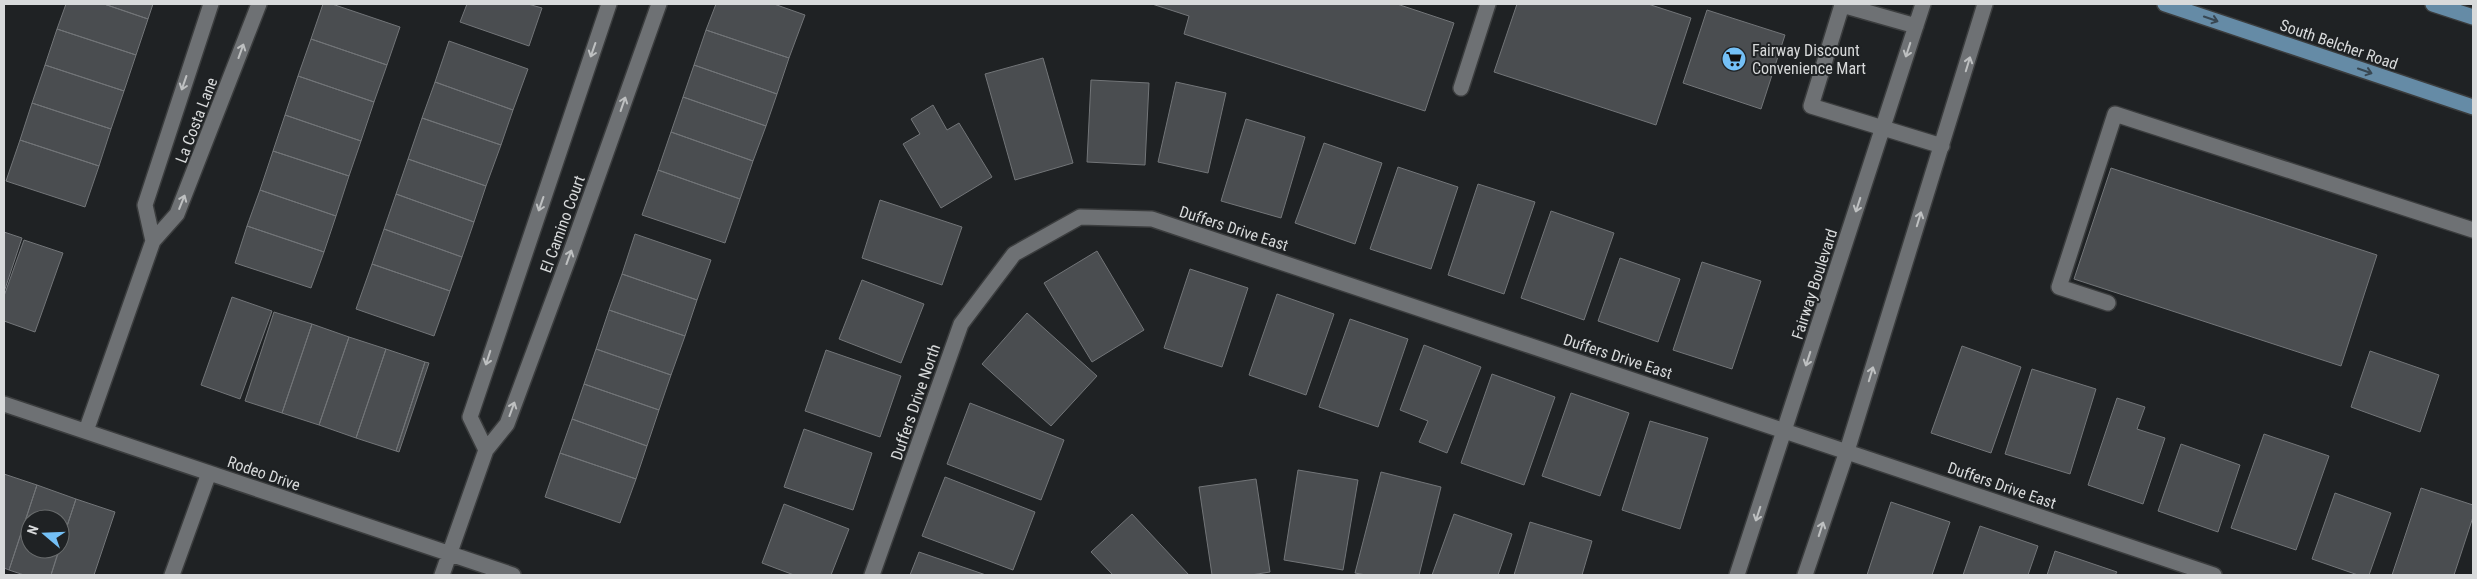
<svg xmlns="http://www.w3.org/2000/svg" width="2477" height="579" font-family="'Roboto Condensed',sans-serif">
	<style>
		.building { fill: #4a4d50; stroke: #727578 }
		.lines { fill: none; stroke-linecap: round; stroke-linejoin: round }
		.minor-casing { stroke: #3b3d3e; stroke-width: 18 }
		.major-casing { stroke: #3b3d3e; stroke-width: 18 }
		.minor { stroke: #6e7174; stroke-width: 15 }
		.major { stroke: #658ba6; stroke-width: 15 }
		.oneway { stroke: #384752 }
		.oneway2 { stroke: #bec0c1 }
		.labels { text-anchor: middle; stroke-width: 4; stroke-linejoin: round; paint-order: stroke }
		.street-label { font-size: 16px; fill: #d8dadb; stroke: #1f2224 }
		.poi-label { font-size: 16px; fill: #d8dadb; stroke: #1f2224; text-anchor: start }
	</style>
	<rect width="100%" height="100%" fill="#1f2224"/>
	<path class="building" d="M66,4H104L148,19L136,55L57,29Z
		M104,4H153L148,19Z
		M323,4H332L400,27L387,65L311,39Z
		M467,4H528L542,8L529,46L460,22Z
		M716,4H774L805,15L789,58L706,30Z
		M1152,4H1397L1454,23L1425,111L1184,34L1189,16Z
		M1517,4H1648L1691,18L1656,125L1494,72Z
		M1707,10L1785,35L1761,109L1683,83Z
		M57,29L136,55L124,91L45,65Z
		M706,30L789,58L777,94L694,65Z
		M311,39L387,65L374,102L298,76Z
		M449,41L528,69L513,110L435,82Z
		M1043,58L1073,163L1015,180L985,74Z
		M45,65L124,91L111,129L32,103Z
		M694,65L777,94L766,126L683,97Z
		M298,76L374,102L361,141L285,115Z
		M1091,80L1149,83L1145,165L1087,162Z
		M435,82L513,110L501,145L422,118Z
		M1176,82L1226,93L1208,173L1158,162Z
		M683,97L766,126L753,161L671,132Z
		M32,103L111,129L99,166L20,140Z
		M933,105L947,130L959,123L992,177L941,208L903,144L920,134L911,119Z
		M285,115L361,141L349,176L273,151Z
		M422,118L501,145L486,186L408,159Z
		M1246,119L1305,137L1281,218L1221,201Z
		M671,132L753,161L740,199L658,170Z
		M20,140L99,166L85,207L6,181Z
		M1324,143L1382,163L1355,244L1295,223Z
		M273,151L349,176L336,216L260,190Z
		M408,159L486,186L474,222L396,194Z
		M1398,167L1458,187L1431,269L1370,249Z
		M2111,168L2377,255L2341,366L2074,279Z
		M658,170L740,199L725,243L642,215Z
		M1478,184L1535,202L1504,294L1448,275Z
		M260,190L336,216L324,252L247,226Z
		M396,194L474,222L462,257L384,229Z
		M880,200L962,227L942,285L862,258Z
		M1551,211L1614,233L1584,320L1521,298Z
		M247,226L324,252L311,288L235,263Z
		M384,229L462,257L450,291L372,264Z
		M4,232L22,238L4,292Z
		M635,234L711,260L697,300L622,274Z
		M24,240L63,253L35,332L4,321V296Z
		M1097,251L1144,330L1092,362L1044,283Z
		M1620,258L1680,279L1658,342L1598,321Z
		M1702,262L1761,281L1732,369L1673,350Z
		M372,264L450,291L434,336L356,309Z
		M1190,269L1248,288L1222,367L1164,348Z
		M622,274L697,300L685,336L609,310Z
		M862,280L924,304L901,363L839,339Z
		M1277,294L1334,314L1306,395L1249,375Z
		M232,297L272,311L240,399L201,385Z
		M609,310L685,336L671,375L596,349Z
		M274,312L312,324L282,413L245,401Z
		M1027,313L1097,376L1051,426L982,364Z
		M1350,319L1408,339L1378,427L1319,407Z
		M312,324L349,337L319,425L282,413Z
		M349,337L386,349L356,438L319,425Z
		M1424,345L1481,367L1447,453L1419,442L1428,421L1400,410Z
		M1962,346L2021,367L1991,453L1931,433Z
		M386,349L425,362L396,451L356,438Z
		M596,349L671,375L659,410L584,384Z
		M826,350L901,376L880,437L805,411Z
		M2370,351L2439,375L2420,432L2351,407Z
		M425,362L429,363L399,452L396,451Z
		M2032,369L2096,389L2070,474L2005,454Z
		M1492,374L1555,397L1524,485L1461,463Z
		M584,384L659,410L647,446L572,419Z
		M1571,393L1629,413L1600,496L1542,476Z
		M2117,398L2145,407L2137,429L2165,438L2143,504L2088,485Z
		M970,403L1064,440L1041,500L947,464Z
		M572,419L647,446L636,479L560,453Z
		M1650,421L1708,438L1680,529L1622,510Z
		M804,429L872,453L853,510L784,487Z
		M2264,434L2329,456L2296,550L2231,528Z
		M2181,444L2240,465L2218,532L2158,511Z
		M560,453L636,479L620,523L545,497Z
		M1298,470L1358,480L1343,570L1284,560Z
		M1381,472L1441,487L1419,575H1366L1355,573Z
		M4,474L37,485L9,570L4,568Z
		M945,477L1035,512L1013,570L922,536Z
		M1256,479L1270,572L1251,575H1212L1199,487Z
		M37,485L76,499L60,547V519H30V549H59L51,575H24L9,570Z
		M2421,488L2473,505V517L2454,575H2392Z
		M2335,493L2391,513L2369,575H2358L2312,559Z
		M76,499L115,512L94,575H51Z
		M1891,502L1950,522L1932,575H1867Z
		M784,504L849,529L831,575H794L762,563Z
		M1132,514L1189,575H1113L1091,552Z
		M1454,514L1512,534L1498,575H1432Z
		M1530,522L1592,541L1582,575H1514Z
		M1980,526L2038,546L2028,575H1963Z
		M2055,551L2117,572L2115,575H2047Z
		M919,552L986,575H910Z"/>
	<g class="lines">
		<defs>
			<path id="minor" d="M1916,26L1842,5L1811,106L1942,146
				M1461,88L1488,4
				M153,241L145,205L211,4
				M2108,303L2059,287L2115,114L2473,230
				M4,404L513,575
				M86,431L153,241L177,214L259,4
				M486,450L470,417L609,4
				M172,575L209,473
				M442,575L486,450L507,424L569,257L659,4
				M872,575L961,324L1014,254L1080,217L1152,219L2214,575
				M1737,575L1923,4
				M1805,575L1847,451L1985,4"/>
			<path id="major" d="M2165,4L2473,107
				M2433,4L2473,17"/>
		</defs>
		<use href="#minor" class="minor-casing"/>
		<use href="#major" class="major-casing"/>
		<use href="#minor" class="minor"/>
		<use href="#major" class="major"/>
	</g>
	<defs><path id="oneway-shaft" d="M-6 0H5M1.5-3L5.5 0L1.5 3" fill="none" stroke-width="1.6" stroke-linecap="round" stroke-linejoin="round" transform="scale(1.25)"/></defs>
	<g class="oneway">
		<use href="#oneway-shaft" transform="translate(2211 19) rotate(19)"/>
		<use href="#oneway-shaft" transform="translate(2365 71) rotate(19)"/>
	</g>
	<g class="oneway2">
		<use href="#oneway-shaft" transform="translate(593 50) rotate(109)"/>
		<use href="#oneway-shaft" transform="translate(1908 50) rotate(108)"/>
		<use href="#oneway-shaft" transform="translate(241 51) rotate(-70)"/>
		<use href="#oneway-shaft" transform="translate(1968 64) rotate(-73)"/>
		<use href="#oneway-shaft" transform="translate(184 83) rotate(109)"/>
		<use href="#oneway-shaft" transform="translate(623 104) rotate(-71)"/>
		<use href="#oneway-shaft" transform="translate(182 202) rotate(-68)"/>
		<use href="#oneway-shaft" transform="translate(541 204) rotate(109)"/>
		<use href="#oneway-shaft" transform="translate(1858 205) rotate(108)"/>
		<use href="#oneway-shaft" transform="translate(1919 219) rotate(-73)"/>
		<use href="#oneway-shaft" transform="translate(569 257) rotate(-70)"/>
		<use href="#oneway-shaft" transform="translate(488 358) rotate(108)"/>
		<use href="#oneway-shaft" transform="translate(1808 359) rotate(108)"/>
		<use href="#oneway-shaft" transform="translate(1871 374) rotate(-73)"/>
		<use href="#oneway-shaft" transform="translate(512 409) rotate(-70)"/>
		<use href="#oneway-shaft" transform="translate(1758 514) rotate(108)"/>
		<use href="#oneway-shaft" transform="translate(1821 529) rotate(-72)"/>
	</g>
	<defs>
		<symbol id="supermarket-disc" viewBox="-11 -11 22 22"><circle r="9.5" fill="#74c0f6" stroke="#1f2224"/><path d="M-6-5.5h2.5l.6 2H6L4.5 2H-2.5L-4.4-4H-6ZM-1.5 3.2a1.3 1.3 0 1 0 .1 0ZM3 3.2a1.3 1.3 0 1 0 .1 0Z" fill="#111"/></symbol>
	</defs>
	<g fill-rule="evenodd">
		<use href="#supermarket-disc" x="1720" y="45" width="28" height="28"/>
	</g>
	<g class="labels">
		<g class="street-label">
			<text transform="translate(2339 44) rotate(19)" y="6">South Belcher Road</text>
			<text transform="translate(196 120) rotate(-69)" y="6">La Costa Lane</text>
			<text transform="translate(562 224) rotate(-70)" y="6">El Camino Court</text>
			<text transform="translate(1234 228) rotate(18)" y="6">Duffers Drive East</text>
			<text transform="translate(1814 284) rotate(-72)" y="6">Fairway Boulevard</text>
			<text transform="translate(1618 356) rotate(18)" y="6">Duffers Drive East</text>
			<text transform="translate(915 402) rotate(-71)" y="6">Duffers Drive North</text>
			<text transform="translate(264 473) rotate(19)" y="6">Rodeo Drive</text>
			<text transform="translate(2002 485) rotate(19)" y="6">Duffers Drive East</text>
		</g>
		<g class="poi-label">
			<text x="1752" y="56">Fairway Discount<tspan x="1752" dy="18">Convenience Mart</tspan></text>
		</g>
	</g>
	<rect width="2477" height="579" fill="none" stroke="#d8dadb" stroke-width="10"/>
	<g transform="translate(45 534) rotate(289)"><circle r="24" fill="#1f2224" stroke="#696c6d"/>
	<path d="M0-4L9 19L0 12L-9 19Z" fill="#74c0f6"/>
	<text y="-8" font-size="14" font-weight="bold" text-anchor="middle" fill="#d8dadb">N</text>
	</g>
</svg>
